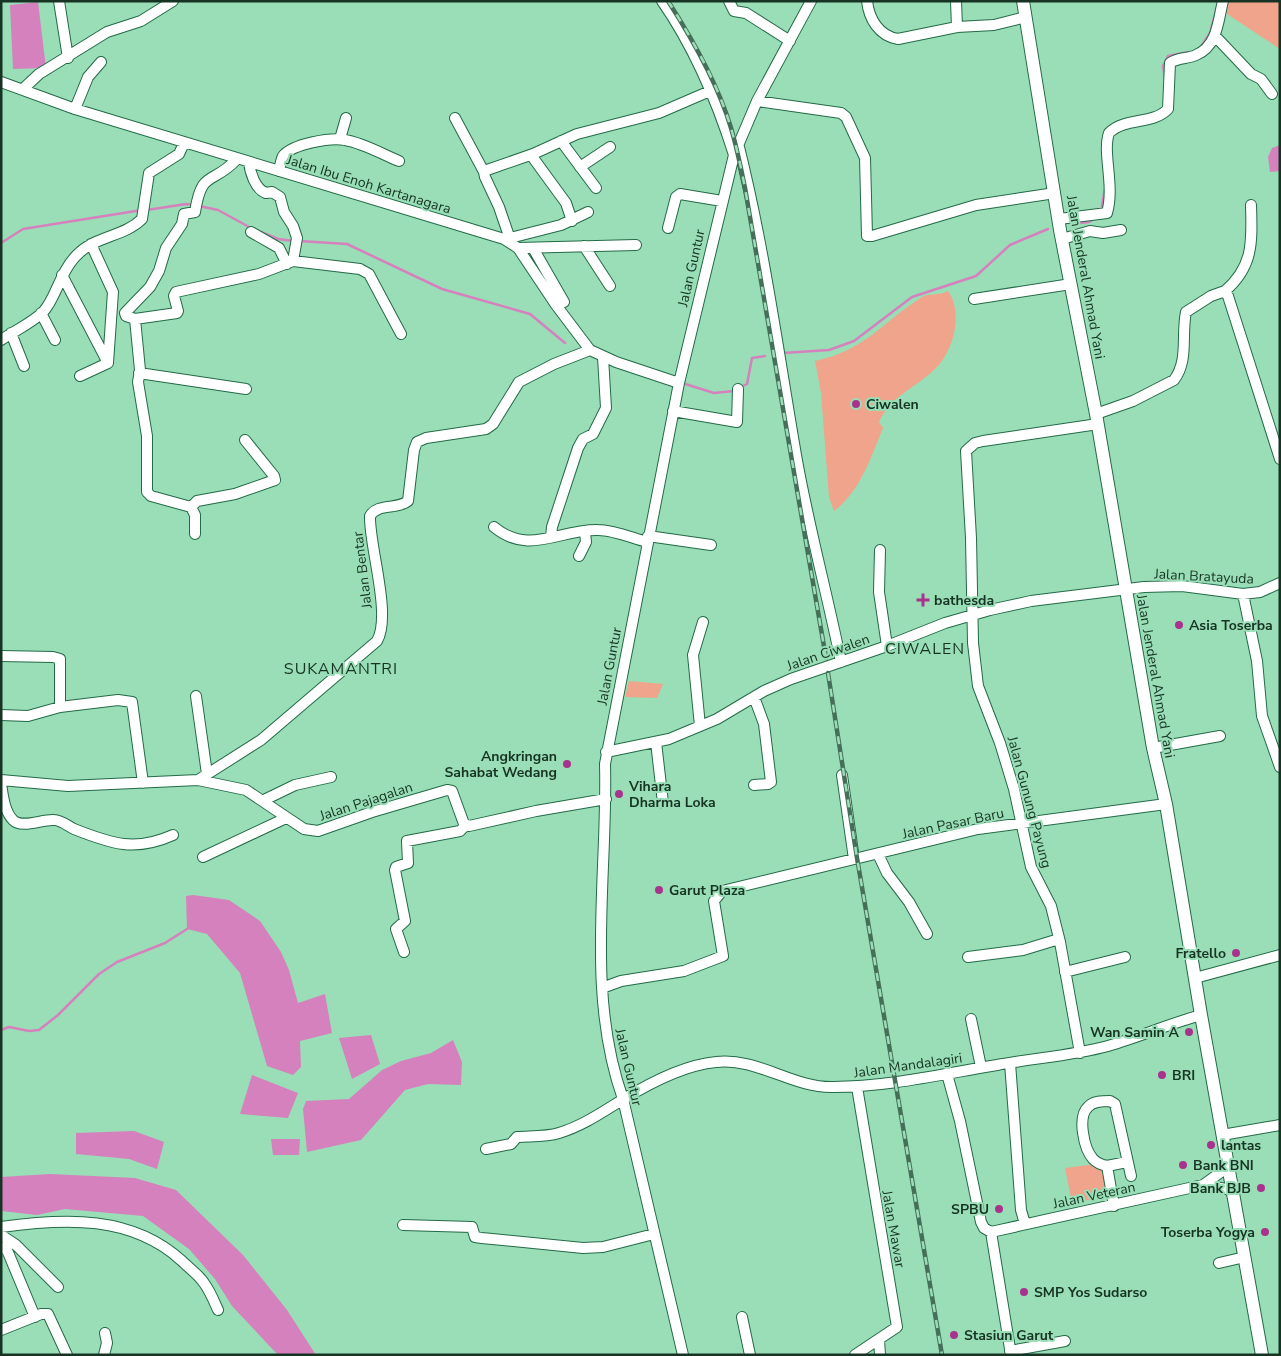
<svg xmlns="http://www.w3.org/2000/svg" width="1281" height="1356" font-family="'Nunito Sans',sans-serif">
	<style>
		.green { fill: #f0a48b }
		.water { fill: #d581bd }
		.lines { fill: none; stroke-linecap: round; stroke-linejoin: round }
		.stream { stroke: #d581bd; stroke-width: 2.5 }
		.minor-casing { stroke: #236a47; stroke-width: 12 }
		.major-casing { stroke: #236a47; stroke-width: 14 }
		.minor { stroke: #fff; stroke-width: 10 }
		.major { stroke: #fff; stroke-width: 12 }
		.rail-casing { stroke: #456f58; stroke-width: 4.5 }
		.rail { stroke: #99deb6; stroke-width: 2.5; stroke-dasharray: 8; stroke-linecap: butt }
		.poi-dot { fill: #a7338d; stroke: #99deb6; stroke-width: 2 }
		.labels { text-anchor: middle; stroke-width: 4; stroke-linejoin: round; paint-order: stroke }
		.street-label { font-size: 14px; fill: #173324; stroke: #99deb6 }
		.poi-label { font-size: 14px; font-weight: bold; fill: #173324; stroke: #99deb6; text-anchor: start }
		.quarter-label { font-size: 16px; letter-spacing: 1px; fill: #173324; stroke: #99deb6 }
	</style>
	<rect width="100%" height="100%" fill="#99deb6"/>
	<path class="green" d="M1228,1H1280V49L1224,12Z
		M948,291C964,313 953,352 935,369C915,388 891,396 879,422L883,428C871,457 860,492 834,511L829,497L821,393L815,361C866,350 881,323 922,297C928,293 939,296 948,291Z
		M629,681L663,684L657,698L625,697Z
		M1096,1164L1103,1171L1109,1196L1072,1203L1065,1168Z"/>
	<path class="water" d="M38,2L46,68L13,69L10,5Z
		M1280,145V171L1270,172L1268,157L1272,148Z
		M193,895L229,900L260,921L281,952L289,970L298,1003L325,994L332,1033L300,1041L301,1067L293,1075L267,1066L240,973L207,934L187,929L186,896Z
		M371,1035L380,1064L352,1079L339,1038Z
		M453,1040L462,1062L461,1085L428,1084L405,1090L361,1140L307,1152L303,1109L306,1101L349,1099L382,1070L401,1061L431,1053Z
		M252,1075L298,1093L288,1118L240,1114Z
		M134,1131L164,1142L157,1169L129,1159L76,1154V1133Z
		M271,1139H300L299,1155H273Z
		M50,1174L135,1178L176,1190L243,1255L287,1310L316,1355H278L232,1306L215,1279L189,1249L143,1216L65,1209L37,1215L1,1211V1177Z"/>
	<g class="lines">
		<path class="stream" d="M1200,48L1210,33L1218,3
			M1165,78L1163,66L1168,56L1189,52
			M199,206L218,210L251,228
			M147,210L186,204L193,205
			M1101,212L1105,188
			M1072,224L1089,222L1094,219
			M261,232L278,239L294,241
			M299,241L347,244L442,289L530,314L565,343
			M1,243L23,229L142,210
			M783,353L829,350L854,341L912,297L976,276L1010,245L1048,229
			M682,383L714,393L734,391
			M739,388L747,384L752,358L765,356
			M1,1030L9,1027L29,1031L39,1030L58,1015L99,974L117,962L165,943L187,929"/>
		<defs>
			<path id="minor" d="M59,1L68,58
				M662,1C694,47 717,101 734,155
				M729,1L734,11L746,13L790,41
				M867,1C869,19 879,36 898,39L957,27L994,25L1026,17
				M956,1L957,27
				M1215,36L1251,74L1261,79L1272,94
				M1,82L75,109L504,239L518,248L556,305L590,350L616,362L679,383
				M23,89L39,74L107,32L141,21L173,1
				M757,101L841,113L846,117L865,158L867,236H872L976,205L1055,193
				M75,109L88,77L101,62
				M455,118L484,172
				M340,139L346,118
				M561,141L596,188
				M738,143C764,246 778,351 796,455C808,524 827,593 841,662
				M531,155L566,203L572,221
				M580,167L610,147
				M279,171C280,166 281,160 283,156C292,144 331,137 345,140C363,143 382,154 399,161
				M1059,219L1107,213C1115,185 1102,153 1109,133C1125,117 1153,125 1168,109L1170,63C1178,57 1188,59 1196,55C1218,46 1218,20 1223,1
				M668,228L676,197L680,194L722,201
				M251,232L279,248L287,264
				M510,238L561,225L588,212
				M1062,239L1090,231L1103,233L1121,230
				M511,242L499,207L485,177L484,172L487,170L533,154L577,134L659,113L710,91
				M584,246L610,286
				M518,248L636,245
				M533,248L564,302
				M293,261L360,269L369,274L401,334
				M62,275L108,363L113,292L91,244
				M1225,291C1254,266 1252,241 1251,205
				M974,299L1071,284
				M41,313L55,340
				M135,319L177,313L178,311L174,296L176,292L259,274L293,261L297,238L293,226L284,212L280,197L272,192L266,193C255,189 250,172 249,162
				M11,333L24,366
				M1,340C14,331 32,323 43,312C56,299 60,270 79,253C97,236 125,236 142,219L149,173L179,154L184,143
				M139,373L246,389
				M80,376L108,363
				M673,411L737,422L738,389
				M1096,414L1133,401L1174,380C1189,360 1181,335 1186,312L1211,296L1225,291L1228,296L1280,459
				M191,507L197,501L235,494L275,480L274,476L245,440
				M494,527C529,556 559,529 598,530C614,530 632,538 647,542
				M195,534V515L191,507L151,496L147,492V436L138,382L140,370L135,319L126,316L125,313L150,287L159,271L166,248L182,224L184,214L195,212C202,168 212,186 237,159
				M648,536L711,545
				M551,537L552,527L578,448L583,439L593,434L606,408L603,357
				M880,550L879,592L887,646
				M579,556L586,542L585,532
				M1243,594L1257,661L1262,716L1280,767
				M1,656L53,657L60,659V707L118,700L132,702L143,783
				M196,696L207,774
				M1,715L28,716L60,707
				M700,726L693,655L703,622
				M656,742L663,803
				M1153,748L1220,736
				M606,752L669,739L717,719L764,691L791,679L887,646L945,623L990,610L1031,601L1144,587L1182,586L1243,594L1260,592L1280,583
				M842,775L854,859
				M1,780L68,786L198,780L246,790L304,829L318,831L372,812L447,790L452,791L464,824L469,826L536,811L606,799
				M198,780L261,740L377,641C392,615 369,546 370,516C377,503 397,510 408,501L414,450L417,442L426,438L486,429L493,424L519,382L554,364L590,350
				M1,784C3,795 4,811 13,820C22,829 42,819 54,820C61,820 68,826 74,829C112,844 135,852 173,835
				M754,785L768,784L771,782L764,724L754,697
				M264,800L295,785L331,777
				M878,854L887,873L909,902L927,934
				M203,857L286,818
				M404,952L396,929L405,921L395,870L396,867L408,863L407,841L460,831L466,825
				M968,957L1023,950L1059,939
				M1065,972L1125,957
				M1195,978L1280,955
				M602,988L621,981L684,971L723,956L714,901L722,891L978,829L1166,804
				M971,1019L981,1067
				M1080,1053L1060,942L1051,906L1031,867L1014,789L1000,743L978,686L973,643L971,538L966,451L975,443L983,441L1098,424
				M1010,1063L1021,1210L1025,1224
				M947,1074L960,1121L981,1222L984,1228L991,1232
				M1222,1135L1280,1125
				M486,1149L511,1144L517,1137C531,1136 546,1137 559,1133C582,1126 601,1113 622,1100C648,1084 684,1065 716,1062C757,1057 792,1088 833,1087C888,1087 942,1074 997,1065C1034,1058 1071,1056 1108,1046C1139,1037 1169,1024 1201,1015
				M1107,1166L1127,1162
				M1203,1185L1228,1167
				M1114,1206L1107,1166C1102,1165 1097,1163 1093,1159C1084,1149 1077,1117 1088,1107C1093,1101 1103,1101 1110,1101L1115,1104L1131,1176
				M403,1225L472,1227L475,1237L482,1238L583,1248L603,1247L654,1234
				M1,1227C65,1218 132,1215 182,1261C189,1268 199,1275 204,1283C210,1291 214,1301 218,1310
				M991,1232L1203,1185L1232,1190
				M991,1232L1011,1355
				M1,1235L16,1245L58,1287
				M1,1247L7,1250L35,1317
				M1219,1263L1245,1257
				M742,1317L750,1355
				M1,1330L41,1314H48L67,1355
				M879,1339L880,1355
				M1010,1351L1065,1341
				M104,1355L107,1343L105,1333
				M683,1355L623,1099C585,992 608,875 605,764L679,383L734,155L757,101L811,1
				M855,1355L897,1327L857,1087"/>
			<path id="major" d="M1023,1L1060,230L1096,414L1153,748L1166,804L1201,1015L1262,1355"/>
		</defs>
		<use href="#minor" class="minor-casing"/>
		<use href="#major" class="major-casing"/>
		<use href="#minor" class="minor"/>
		<use href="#major" class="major"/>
		<defs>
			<path id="rail" d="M668,1C693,40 718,84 731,128C737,148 741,168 745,188L826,658
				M828,673L857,858L942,1355"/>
		</defs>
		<use href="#rail" class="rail-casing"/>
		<use href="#rail" class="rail"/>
	</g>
	<g class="poi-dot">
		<circle cx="856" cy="404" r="5"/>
		<path d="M920.5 592.5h5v5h5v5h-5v5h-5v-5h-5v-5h5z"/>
		<circle cx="1179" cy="625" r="5"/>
		<circle cx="567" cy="764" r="5"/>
		<circle cx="619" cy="794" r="5"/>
		<circle cx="659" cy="890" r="5"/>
		<circle cx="1236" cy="953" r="5"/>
		<circle cx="1189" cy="1032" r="5"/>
		<circle cx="1162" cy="1075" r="5"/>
		<circle cx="1211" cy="1145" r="5"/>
		<circle cx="1183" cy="1165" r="5"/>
		<circle cx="1261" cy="1188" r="5"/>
		<circle cx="999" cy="1209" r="5"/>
		<circle cx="1265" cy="1232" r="5"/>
		<circle cx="1024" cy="1292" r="5"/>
		<circle cx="954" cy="1335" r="5"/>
	</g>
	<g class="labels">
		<g class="street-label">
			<text transform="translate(369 184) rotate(17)" y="5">Jalan Ibu Enoh Kartanagara</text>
			<text transform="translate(691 268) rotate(-77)" y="5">Jalan Guntur</text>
			<text transform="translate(1086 277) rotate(80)" y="5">Jalan Jenderal Ahmad Yani</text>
			<text transform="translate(362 570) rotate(-97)" y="5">Jalan Bentar</text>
			<text transform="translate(1204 576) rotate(3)" y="5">Jalan Bratayuda</text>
			<text transform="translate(828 652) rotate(-19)" y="5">Jalan Ciwalen</text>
			<text transform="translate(609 666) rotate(-79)" y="5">Jalan Guntur</text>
			<text transform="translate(1156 676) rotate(80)" y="5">Jalan Jenderal Ahmad Yani</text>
			<text transform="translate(366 801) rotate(-18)" y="5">Jalan Pajagalan</text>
			<text transform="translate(1030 802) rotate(75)" y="5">Jalan Gunung Payung</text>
			<text transform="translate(953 823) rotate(-12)" y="5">Jalan Pasar Baru</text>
			<text transform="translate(908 1065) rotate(-8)" y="5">Jalan Mandalagiri</text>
			<text transform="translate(629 1067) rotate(77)" y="5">Jalan Guntur</text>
			<text transform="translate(1094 1195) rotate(-12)" y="5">Jalan Veteran</text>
			<text transform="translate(894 1229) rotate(80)" y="5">Jalan Mawar</text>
		</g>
		<g class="poi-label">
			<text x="866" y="409">Ciwalen</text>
			<text x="934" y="605">bathesda</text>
			<text x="1189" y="630">Asia Toserba</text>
			<text x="557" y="761" text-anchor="end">Angkringan<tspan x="557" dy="16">Sahabat Wedang</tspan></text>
			<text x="629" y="791">Vihara<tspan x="629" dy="16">Dharma Loka</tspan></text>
			<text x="669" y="895">Garut Plaza</text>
			<text x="1226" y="958" text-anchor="end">Fratello</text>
			<text x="1179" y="1037" text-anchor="end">Wan Samin A</text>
			<text x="1172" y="1080">BRI</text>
			<text x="1221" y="1150">lantas</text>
			<text x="1193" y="1170">Bank BNI</text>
			<text x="1251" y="1193" text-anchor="end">Bank BJB</text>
			<text x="989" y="1214" text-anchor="end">SPBU</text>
			<text x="1255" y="1237" text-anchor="end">Toserba Yogya</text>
			<text x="1034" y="1297">SMP Yos Sudarso</text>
			<text x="964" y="1340">Stasiun Garut</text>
		</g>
		<g class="quarter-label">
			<text x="925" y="654">CIWALEN</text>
			<text x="341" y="674">SUKAMANTRI</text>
		</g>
	</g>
	<rect width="1281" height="1356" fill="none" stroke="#173324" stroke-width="5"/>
</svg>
